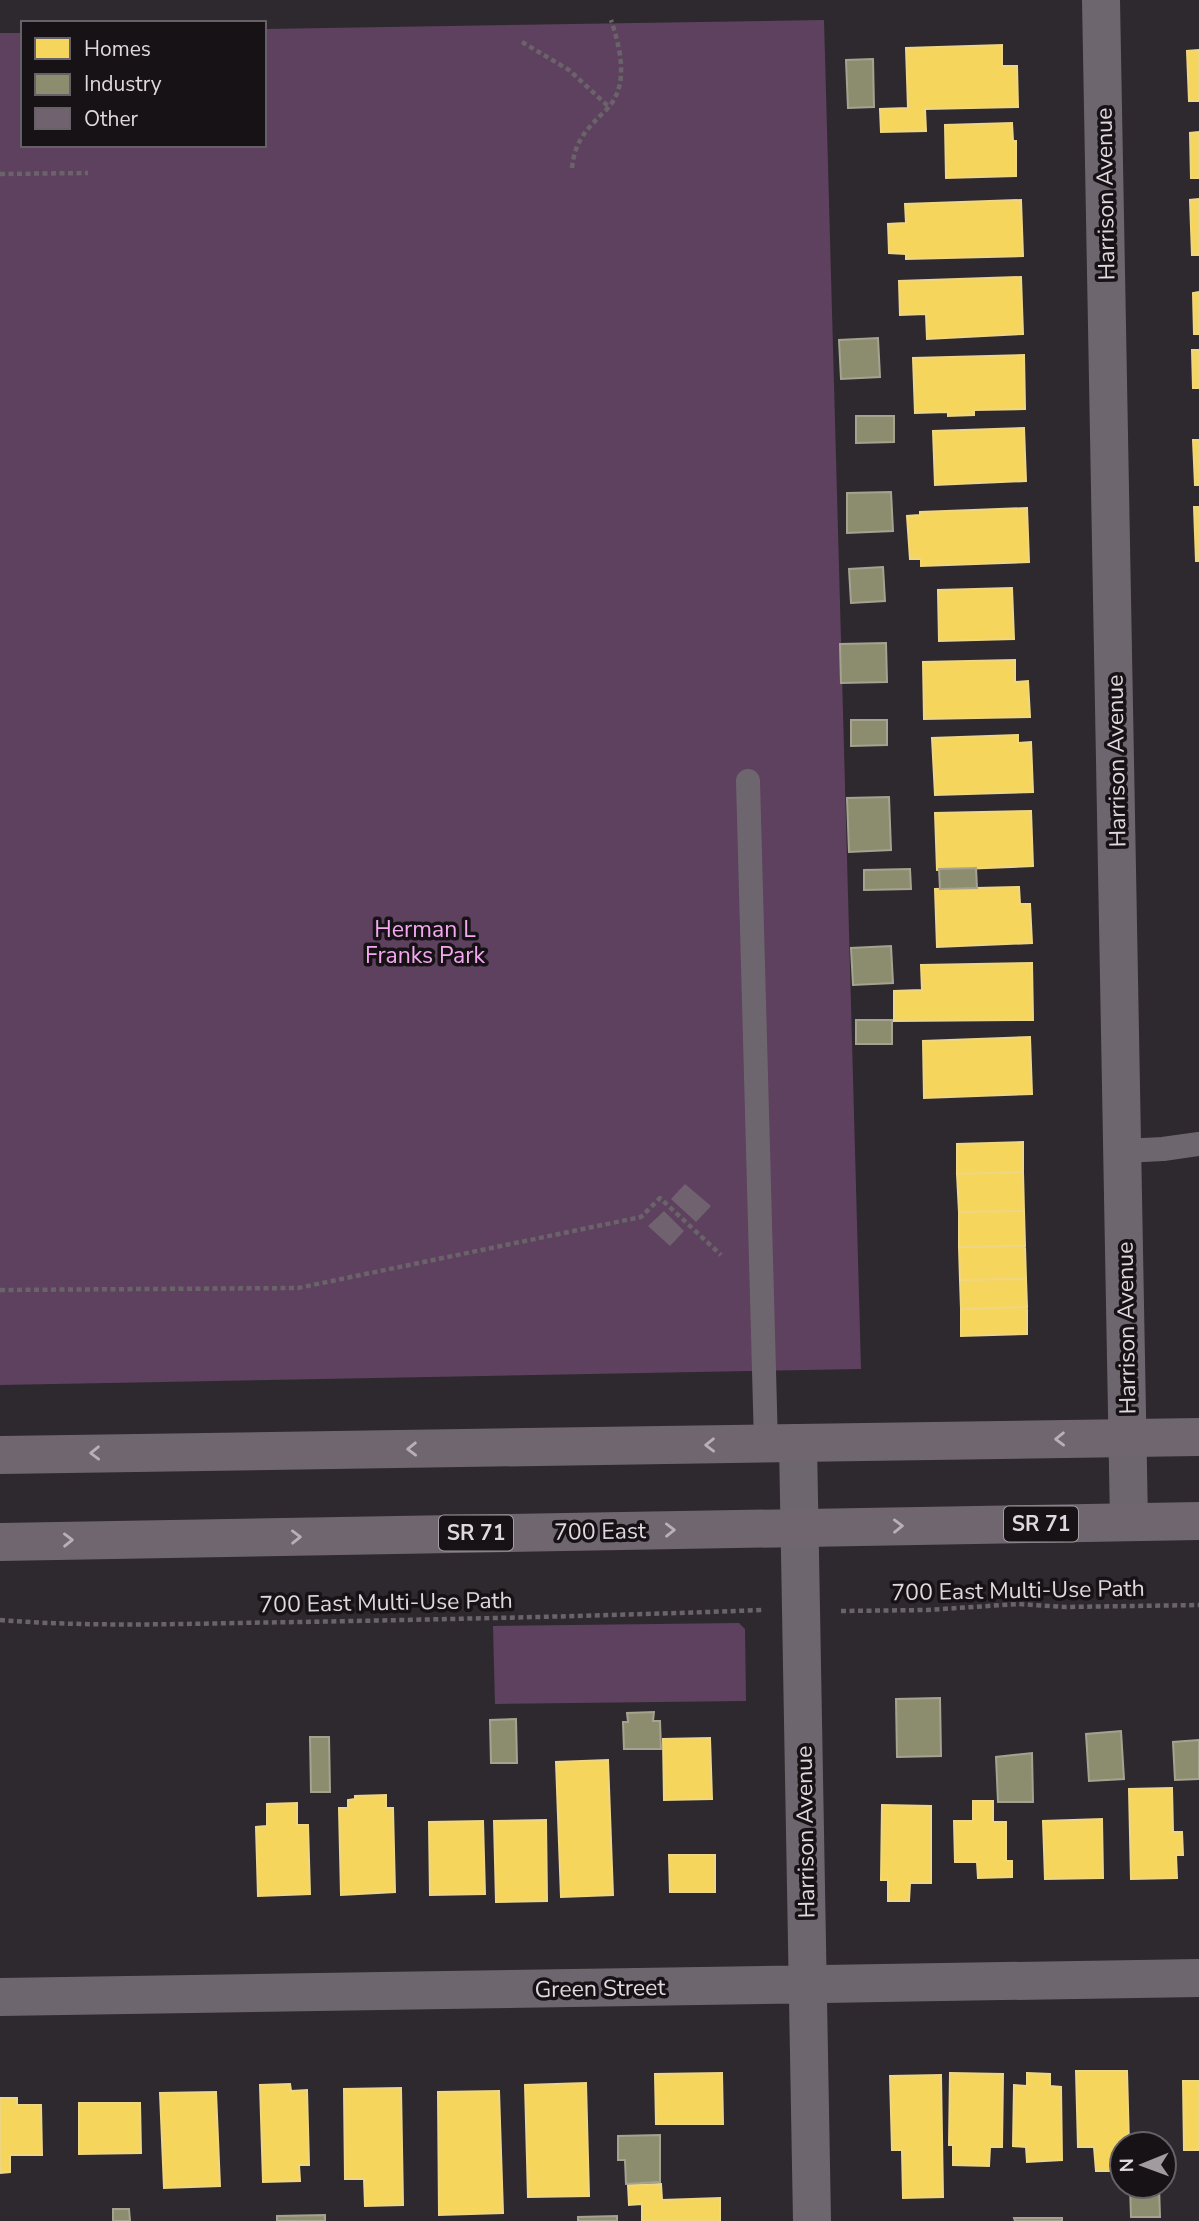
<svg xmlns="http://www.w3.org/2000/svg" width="1199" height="2221" font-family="'Nunito Sans',sans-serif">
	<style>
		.green { fill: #5e415e }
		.homes { fill: #f6d55c; stroke: #efd683; stroke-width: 2 }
		.industry { fill: #8c8c6e; stroke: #a5a390; stroke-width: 2 }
		.building { fill: #70636f }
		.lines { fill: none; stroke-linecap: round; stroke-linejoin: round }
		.path { stroke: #6a646a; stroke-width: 4.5; stroke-dasharray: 5 3.5; stroke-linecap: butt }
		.service { stroke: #6e666e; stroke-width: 24 }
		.minor { stroke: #6e666e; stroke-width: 38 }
		.primary { stroke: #6f666f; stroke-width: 38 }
		.oneway { stroke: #b8b0b7 }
		.labels { text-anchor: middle; stroke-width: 7; stroke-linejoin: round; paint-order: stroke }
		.shield { fill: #161216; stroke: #a39da2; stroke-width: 2 }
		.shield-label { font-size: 21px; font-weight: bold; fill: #dfd8de }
		.street-label { font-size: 23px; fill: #dfd8de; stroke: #161216 }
		.park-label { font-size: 23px; fill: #f3a8f0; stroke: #161216 }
	</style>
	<rect width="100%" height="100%" fill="#2e292e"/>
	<path class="green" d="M824,20L861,1369L0,1385V33H23V145H264V29Z
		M739,1623L745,1629L746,1701L495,1704L493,1626Z"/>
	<path class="homes" d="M1002,45V66H1017L1018,107L925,109L926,131L881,132L880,109L908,108L906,48Z
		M1199,50V101H1189L1187,51Z
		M1012,123L1013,141H1016V176L946,178L945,125Z
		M1199,132V178H1191L1190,133Z
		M1199,199V255H1192L1190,200Z
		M1021,200L1023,256L906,259V254L889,253L888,224L906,223L905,204Z
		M1021,277L1023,334L927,339L926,314L900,315L899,281Z
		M1199,292V334H1194L1193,293Z
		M1192,350H1199V388H1193Z
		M1024,355L1025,409L974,410V415L948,416V412L915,413L913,358Z
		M1024,428L1026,481L935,485L933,431Z
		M1193,440H1199V485H1195Z
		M1194,507H1199V561H1196Z
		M1027,508L1029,562L921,566V559H910L907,516L920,515V512Z
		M1012,588L1014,639L939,641L938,590Z
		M1015,660V682L1028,681L1030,717L924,719L923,662Z
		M1018,735V743L1031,742L1033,792L935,795L932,738Z
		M1031,811L1033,866L937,870L935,813Z
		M1019,887L1020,904H1030L1032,943L937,947L935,889Z
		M1032,963L1033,1020L894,1021V991L922,990L921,965Z
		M1030,1037L1032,1094L924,1098L923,1041Z
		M1023,1142V1172L957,1174V1144Z
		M1023,1172L1024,1211L959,1212L957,1174Z
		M1024,1211L1025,1246L959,1247V1212Z
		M1025,1246L1026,1279L960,1280L959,1247Z
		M1026,1279L1027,1307L961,1309L960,1280Z
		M1027,1307V1334L961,1336V1309Z
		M710,1738L712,1799L664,1800L663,1739Z
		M608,1760L613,1895L561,1897L556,1762Z
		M1172,1788L1173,1832H1182L1183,1855H1176L1177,1878L1131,1879L1129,1789Z
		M386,1795V1808H393L395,1892L341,1895L339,1808H348V1800L355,1799V1796Z
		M973,1801H993V1822H1006V1861H1012V1877L978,1878L977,1862H955L954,1821H973Z
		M297,1803V1825H308L310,1894L258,1896L256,1827L267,1826V1804Z
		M882,1805L931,1806V1883H910L909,1901H888V1880H881Z
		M1102,1819L1103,1878L1045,1879L1043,1821Z
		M546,1820L547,1901L496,1902L494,1821Z
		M483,1821L485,1894L430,1895L429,1822Z
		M669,1855H715V1892H670Z
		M1076,2071H1127L1129,2144H1122V2171H1096L1094,2147H1078Z
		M722,2073L723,2124H656L655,2074Z
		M950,2073L1003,2074L1002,2147H990L989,2166L953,2165V2145H949Z
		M1027,2073L1050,2074V2086L1061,2087L1062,2160L1027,2162L1026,2147L1013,2146L1014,2085L1027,2086Z
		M941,2075L943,2197L903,2198L902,2150H892L890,2076Z
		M1183,2081H1199V2150H1184Z
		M586,2083L589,2196L528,2197L525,2085Z
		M290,2084L291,2091L307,2090L309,2165H299L300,2181L263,2182L260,2085Z
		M401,2088L403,2205L365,2206L364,2179H345L344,2089Z
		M499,2091L503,2213L439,2215L438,2092Z
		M216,2092L220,2186L164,2188L160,2093Z
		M0,2098H17V2105H41L42,2155H10V2172L0,2173Z
		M79,2103H140L141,2153L79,2154Z
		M661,2184L662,2200L720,2198V2221H642V2204L629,2205L628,2185Z"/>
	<path class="industry" d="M873,59L874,107L848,108L846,60Z
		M878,338L880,377L841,379L839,340Z
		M856,416H894V442L856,443Z
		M891,492L893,531L847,533V493Z
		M883,567L885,601L851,603L849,569Z
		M886,643L887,682L841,683L840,644Z
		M851,720H887V745L851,746Z
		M889,797L891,850L849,852L847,798Z
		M976,868L977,888L940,889L939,869Z
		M910,869L911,889L864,890V870Z
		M891,946L893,983L853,985L851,948Z
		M856,1020H892V1044H856Z
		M940,1698L941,1756L897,1757L896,1699Z
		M654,1712L653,1721H660L661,1749H624L623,1722H628L627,1713Z
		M516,1719L517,1763H491L490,1720Z
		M1121,1731L1124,1779L1089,1781L1086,1734Z
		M310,1737H329L330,1792H311Z
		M1199,1740V1779L1175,1780L1173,1742Z
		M1032,1753L1033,1802H998L996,1757Z
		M660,2135V2182L626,2184L625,2160H618V2136Z
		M1130,2186H1159L1160,2217H1131Z
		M113,2209H129L130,2221H113Z
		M325,2215V2221H277V2216Z
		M617,2216V2221H578V2217Z
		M1014,2218H1062V2221H1015Z"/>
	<path class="building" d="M685,1184L711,1206L696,1222L671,1199Z
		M664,1211L684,1231L670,1246L648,1226Z"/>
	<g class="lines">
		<path class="path" d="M522,42L569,70L609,107
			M572,168C575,139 588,128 607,109C630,85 620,47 611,20
			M0,174L88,173
			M0,1290L298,1288L641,1217L660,1198L721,1255
			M841,1611L927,1610L1018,1604L1066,1607L1199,1605
			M0,1620C100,1628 201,1623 302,1622C455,1619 608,1616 762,1610"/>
		<path class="service" d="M748,781L766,1444
			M1123,1151L1163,1149L1199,1144"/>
		<path class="minor" d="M1101,0L1129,1522
			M798,1443L812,2221
			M0,1997L1199,1978"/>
		<path class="primary" d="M0,1455L1199,1437
			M0,1542L1199,1521"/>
	</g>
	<defs><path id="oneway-chevron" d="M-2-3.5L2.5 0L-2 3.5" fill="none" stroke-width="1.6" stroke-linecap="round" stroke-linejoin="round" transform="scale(1.75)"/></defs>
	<g class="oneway">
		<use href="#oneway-chevron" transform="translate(1060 1439) rotate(179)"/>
		<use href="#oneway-chevron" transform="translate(710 1445) rotate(179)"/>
		<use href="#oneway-chevron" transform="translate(412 1449) rotate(179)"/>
		<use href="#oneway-chevron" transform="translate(95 1453) rotate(179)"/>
		<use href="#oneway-chevron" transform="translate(898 1526) rotate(-1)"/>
		<use href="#oneway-chevron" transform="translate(670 1530) rotate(-1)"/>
		<use href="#oneway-chevron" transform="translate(296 1537) rotate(-1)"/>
		<use href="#oneway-chevron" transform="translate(68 1540) rotate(-1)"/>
	</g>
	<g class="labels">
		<g class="shield">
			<rect x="1004" y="1506.5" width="74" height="35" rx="5"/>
			<rect x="439" y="1515.5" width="74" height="35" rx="5"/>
		</g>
		<g class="shield-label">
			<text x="1041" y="1531">SR 71</text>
			<text x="476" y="1540">SR 71</text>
		</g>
		<g class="street-label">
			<text transform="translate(1105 194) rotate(-91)" y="8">Harrison Avenue</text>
			<text transform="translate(1116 761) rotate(-91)" y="8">Harrison Avenue</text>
			<text transform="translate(1126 1328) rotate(-91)" y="8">Harrison Avenue</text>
			<text transform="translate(600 1531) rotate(-1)" y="8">700 East</text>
			<text transform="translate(1018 1590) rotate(-1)" y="8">700 East Multi-Use Path</text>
			<text transform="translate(386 1602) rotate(-1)" y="8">700 East Multi-Use Path</text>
			<text transform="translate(805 1832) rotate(-91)" y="8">Harrison Avenue</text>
			<text transform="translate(600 1988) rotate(-1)" y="8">Green Street</text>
		</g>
		<g class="park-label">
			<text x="425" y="937">Herman L<tspan x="425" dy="26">Franks Park</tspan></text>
		</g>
	</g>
	<rect x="21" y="21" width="245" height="126" fill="#161216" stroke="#666166" stroke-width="2"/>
	<rect x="35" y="38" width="35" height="21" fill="#f6d55c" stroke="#666166" stroke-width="2"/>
	<text x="84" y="56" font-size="21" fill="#dfd8de">Homes</text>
	<rect x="35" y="74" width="35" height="21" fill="#8c8c6e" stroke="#666166" stroke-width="2"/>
	<text x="84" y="91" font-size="21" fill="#dfd8de">Industry</text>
	<rect x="35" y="108" width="35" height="21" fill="#70636f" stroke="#666166" stroke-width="2"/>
	<text x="84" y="126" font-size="21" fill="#dfd8de">Other</text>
	<g transform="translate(1143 2165) rotate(269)"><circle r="33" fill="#161216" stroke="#666166" stroke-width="2"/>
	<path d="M0-5L12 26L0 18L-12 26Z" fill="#a19ba0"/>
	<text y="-10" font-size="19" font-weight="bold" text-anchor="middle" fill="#dfd8de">N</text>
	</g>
</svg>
